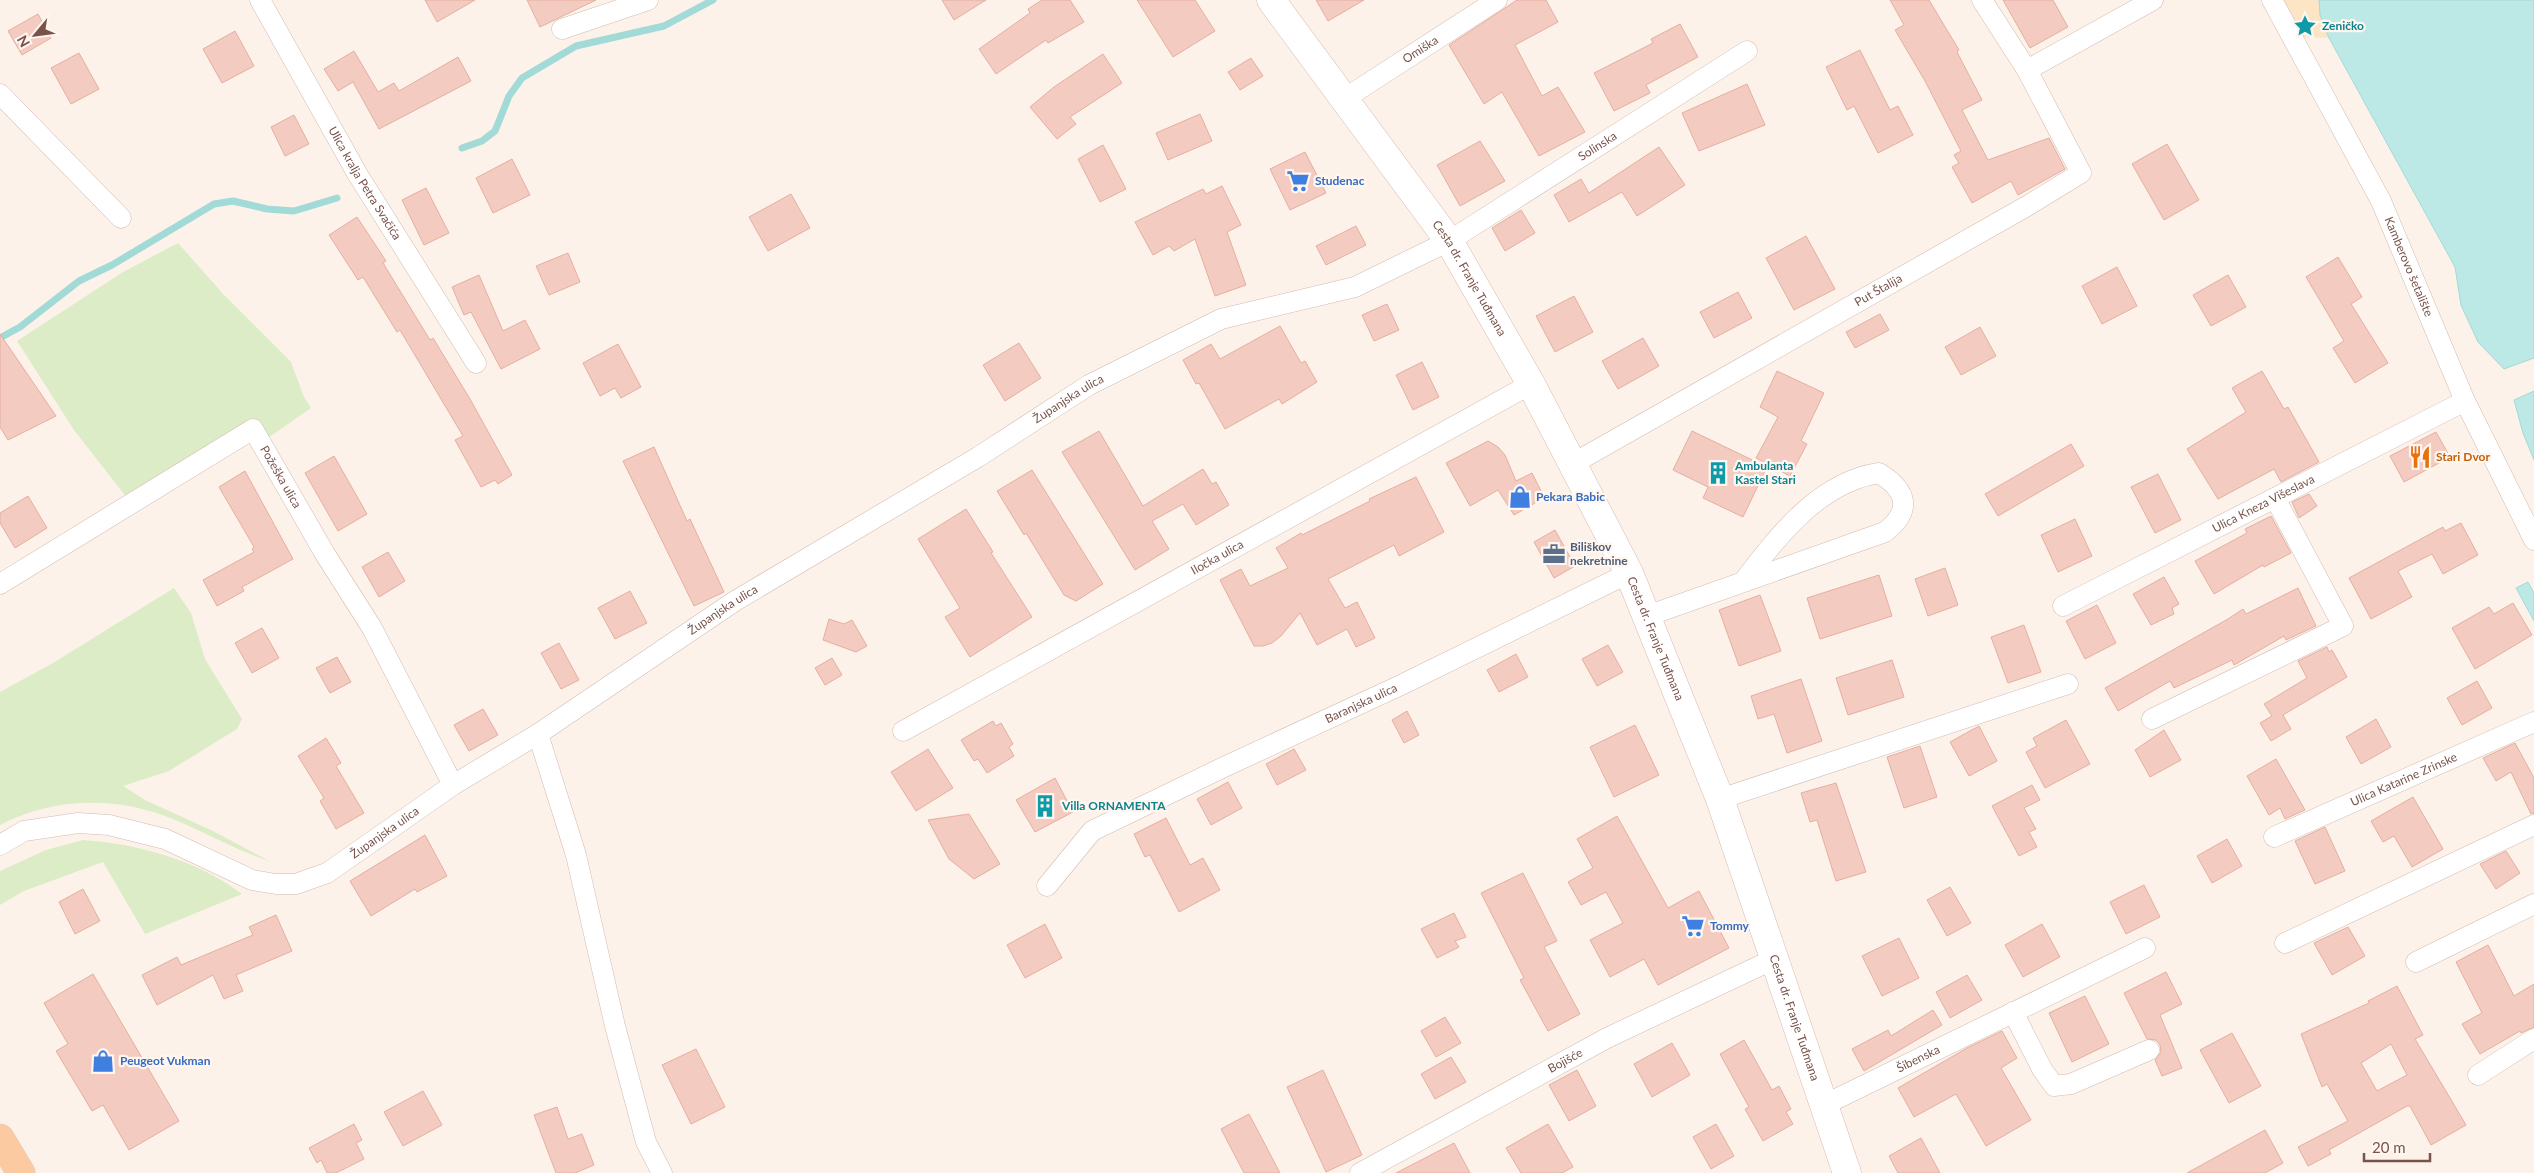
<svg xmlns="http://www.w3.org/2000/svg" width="2534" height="1173" font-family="Lato,sans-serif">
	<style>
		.green { fill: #dcecc6 }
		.sand { fill: #fce5c4 }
		.water { fill: #bce8e6; stroke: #a2dad8 }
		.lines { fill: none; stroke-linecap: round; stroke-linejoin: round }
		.stream { stroke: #a2dad8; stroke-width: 7 }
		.building { fill: #f3cbc0; stroke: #e6aea0; fill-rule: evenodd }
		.minor-casing { stroke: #d2bab1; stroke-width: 21 }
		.secondary-casing { stroke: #d8bab0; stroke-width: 29 }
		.primary-casing { stroke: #d9cfcd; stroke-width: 29 }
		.minor { stroke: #fff; stroke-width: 20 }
		.secondary { stroke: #fff; stroke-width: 28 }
		.primary { stroke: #fccaa1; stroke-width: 28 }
		.labels { text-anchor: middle; stroke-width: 4.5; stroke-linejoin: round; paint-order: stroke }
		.culture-label { font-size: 12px; font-weight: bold; fill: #0d838f; stroke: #fff6f0; text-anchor: start }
		.street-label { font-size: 12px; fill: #79534b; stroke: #fff6f0 }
		.shop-label { font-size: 12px; font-weight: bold; fill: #366cbe; stroke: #fff6f0; text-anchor: start }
		.food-label { font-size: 12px; font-weight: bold; fill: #c56008; stroke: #fff6f0; text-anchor: start }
		.service-label { font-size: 12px; font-weight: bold; fill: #4e5e75; stroke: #fff6f0; text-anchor: start }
	</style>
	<rect width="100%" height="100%" fill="#fdf2e9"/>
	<path class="green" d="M178,243L225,296L291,362L304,397L311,408L268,438L248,422L127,498L74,430L17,341L123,272Z
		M174,588L191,613L205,659L242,719L237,729L169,771L123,786L145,800L211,830L271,862C237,850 206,833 173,819C117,796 54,797 0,825V692L53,663Z
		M83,840C139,844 197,860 242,894L145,934L103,862L24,891L0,905V871L46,850Z"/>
	<path class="sand" d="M2272,0H2319L2320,15L2329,38L2291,37Z"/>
	<path class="water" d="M2319,0H2534V358L2504,369L2478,342L2461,305L2455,267L2329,38L2320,15Z
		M2534,391V460L2523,433L2514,400Z
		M2528,582L2534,593V621L2516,588Z"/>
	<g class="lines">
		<path class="stream" d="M462,148L482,141L495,131L509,96L522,78L576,46L664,26L713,0
			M0,338L20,327L79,281L112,265L214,204L233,201L267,209L294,211L337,198"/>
	</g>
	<path class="building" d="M425,0H475L437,22Z
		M527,0H596L540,27Z
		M942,0H986L954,20Z
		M1042,0H1070L1084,22L1048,43L1046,40L996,74L979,49L1030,13L1028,9Z
		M1137,0H1195L1215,31L1173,57Z
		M1316,0H1364L1328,21Z
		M1517,0H1546L1558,22L1515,45L1542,96L1558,87L1585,132L1539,156L1502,92L1484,104L1449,45Z
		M1890,0H1929L1959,50L1957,52L1982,100L1962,110L1988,160L2049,138L2065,169L2018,195L2011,181L1972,203L1952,167L1959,163L1954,155L1961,151L1925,81L1895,30L1904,25Z
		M2003,0H2053L2068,27L2030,48Z
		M38,14L51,38L22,55L8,31Z
		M1680,24L1698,57L1646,85L1650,93L1614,111L1594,73L1653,43L1651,39Z
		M235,31L254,66L222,83L203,49Z
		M1860,50L1890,110L1898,106L1913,135L1878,153L1854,106L1847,110L1826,67Z
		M354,51L378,92L394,83L399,91L458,57L471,81L379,129L353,82L338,91L324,69Z
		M79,53L99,89L71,104L51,68Z
		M1103,54L1122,83L1070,117L1076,124L1057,139L1030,107L1054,87Z
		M1251,58L1263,76L1240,90L1228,72Z
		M1747,84L1765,125L1699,151L1682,113Z
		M1200,114L1212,141L1168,160L1156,133Z
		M294,115L309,144L285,156L271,127Z
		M1480,141L1505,181L1460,206L1437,165Z
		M2167,144L2199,200L2164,220L2132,164Z
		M1103,145L1126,189L1100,202L1078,159Z
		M1659,147L1685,185L1637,216L1622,192L1569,222L1554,195L1581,179L1589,193Z
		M1305,152L1326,193L1290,210L1270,169Z
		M512,159L530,195L493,213L476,178Z
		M1222,186L1241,225L1227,232L1246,285L1215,296L1195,239L1174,251L1169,246L1153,255L1135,222L1203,189L1206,194Z
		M426,188L449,233L424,245L402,200Z
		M791,194L810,228L768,251L749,217Z
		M1521,210L1535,233L1505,251L1492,228Z
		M357,217L386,261L383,263L430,340L433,338L470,399L512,475L498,484L495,480L481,487L455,440L463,436L400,330L397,332L363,277L358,280L329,235Z
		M1356,226L1366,245L1326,265L1316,246Z
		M1806,236L1835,289L1794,310L1766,258Z
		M568,253L580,282L549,295L536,266Z
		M2338,257L2362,297L2351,304L2388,363L2355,383L2333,348L2344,341L2306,277Z
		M2117,267L2137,306L2102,324L2082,286Z
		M479,275L503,331L525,320L540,349L501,369L471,312L464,315L452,287Z
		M2228,275L2246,307L2211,326L2193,295Z
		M1738,292L1752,318L1714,338L1700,312Z
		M1574,296L1593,332L1555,352L1536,316Z
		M1387,304L1399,330L1374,341L1362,315Z
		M1880,314L1889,330L1855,348L1846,332Z
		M1280,326L1301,363L1305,361L1317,382L1282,404L1279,399L1225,429L1199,383L1196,384L1183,360L1211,344L1220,359Z
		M1980,327L1996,356L1961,375L1945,347Z
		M0,334L56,416L8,440L0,427Z
		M1643,338L1659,366L1618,389L1602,361Z
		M1019,343L1041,378L1005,401L983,365Z
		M618,344L641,387L621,398L615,388L600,396L583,363Z
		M1422,362L1439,397L1413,410L1396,375Z
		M1777,371L1824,393L1801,441L1807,444L1790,476L1756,458L1778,417L1760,407Z
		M2262,371L2284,409L2288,407L2319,462L2281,482L2274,469L2218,499L2187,449L2246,412L2232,388Z
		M1099,431L1143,506L1203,469L1212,484L1216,482L1229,505L1196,525L1183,504L1152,521L1169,549L1135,570L1062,452Z
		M1692,431L1767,467L1743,517L1703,498L1708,487L1673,470Z
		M2436,432L2450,457L2404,482L2390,456Z
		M1488,441L1498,447L1505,455L1516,481L1532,473L1541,491L1535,503L1514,515L1498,490L1470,506L1446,463Z
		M2071,444L2084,466L1998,516L1985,494Z
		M654,447L687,521L690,519L724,592L694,606L623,461Z
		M334,456L367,514L338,531L305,473Z
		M1032,470L1103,584L1076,601L1064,595L1026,533L1024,535L997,491Z
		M245,471L293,559L242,587L244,591L217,606L203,580L254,552L252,549L254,547L219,487Z
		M2158,474L2181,520L2155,533L2131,487Z
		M1416,477L1444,532L1399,556L1394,545L1328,579L1345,608L1357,602L1375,638L1356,647L1347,629L1317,645L1300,613L1281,636L1272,643L1263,646H1254L1220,580L1241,569L1250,586L1288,568L1276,548L1301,533L1302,535L1370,501L1369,499Z
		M2309,494L2317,506L2299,518L2292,502Z
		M28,496L47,528L15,548L0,523V513Z
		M966,509L993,552L991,553L1032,617L970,657L945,617L960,608L918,539Z
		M2271,516L2291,553L2264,567L2263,565L2214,594L2195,561L2247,533L2245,529Z
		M2075,519L2092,556L2058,572L2041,535Z
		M2461,523L2478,555L2443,574L2432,554L2398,571L2412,597L2371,619L2349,578L2443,527L2445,531Z
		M1555,530L1575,566L1554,578L1534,542Z
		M388,552L405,581L379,597L362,567Z
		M1945,568L1958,605L1928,616L1915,579Z
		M1879,575L1892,616L1820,639L1807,598Z
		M2164,577L2179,604L2172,608L2174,614L2151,625L2133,594Z
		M2298,588L2316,626L2286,640L2284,636L2234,665L2232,660L2174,688L2170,681L2118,711L2105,688L2228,619L2243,609L2246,614Z
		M630,591L647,623L615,639L598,608Z
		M1760,595L1781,651L1739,666L1719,610Z
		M2513,603L2532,635L2475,669L2452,628L2489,607L2494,614Z
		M2097,605L2116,643L2085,659L2066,621Z
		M829,619L844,624L852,620L867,646L856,652L823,640Z
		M2024,625L2041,672L2008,683L1991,637Z
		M262,628L279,658L252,673L235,643Z
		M559,643L579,680L561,689L541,653Z
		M1608,645L1623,672L1597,686L1582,659Z
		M2327,647L2329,652L2332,650L2347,677L2283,715L2291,729L2271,741L2260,723L2272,716L2264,704L2307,678L2298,661Z
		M1516,654L1528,677L1499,692L1487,670Z
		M337,657L351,682L330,693L316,668Z
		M832,658L842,675L825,685L815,668Z
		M1892,660L1904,697L1848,715L1836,678Z
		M1801,679L1822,741L1787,753L1774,714L1758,719L1751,696Z
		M2477,681L2492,708L2462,725L2447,698Z
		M483,709L498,735L469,751L454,725Z
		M1407,711L1419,735L1404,743L1392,720Z
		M2376,719L2391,747L2361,764L2346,737Z
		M2066,720L2090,764L2045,788L2026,752L2037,746L2033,738Z
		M993,721L996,726L1001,723L1013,744L1009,747L1014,756L987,773L978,759L974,761L961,740Z
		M1635,725L1659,775L1614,797L1590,747Z
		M1979,726L1997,761L1969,776L1950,742Z
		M2164,730L2181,760L2150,777L2135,750Z
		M326,738L341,763L336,766L364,813L336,829L320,801L324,798L298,756Z
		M2515,743L2534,778V813L2531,814L2511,772L2496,781L2483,758Z
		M1920,746L1937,797L1904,808L1887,757Z
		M928,749L953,788L916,811L891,772Z
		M1294,749L1306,770L1277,785L1266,764Z
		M2276,759L2305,810L2285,819L2280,808L2269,815L2247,776Z
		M1055,778L1073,812L1035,832L1016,800Z
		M1228,782L1242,808L1211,825L1197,799Z
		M1836,783L1866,872L1836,881L1817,820L1810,822L1801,793Z
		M2032,785L2040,800L2024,808L2036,829L2029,832L2037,847L2019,856L1992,806Z
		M2413,797L2443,849L2412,867L2394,836L2383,842L2371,821Z
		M969,814L1000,864L974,879L949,859L928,820Z
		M1617,816L1668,908L1699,891L1729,948L1658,985L1644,959L1610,977L1590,940L1623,923L1606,892L1581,905L1568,882L1593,868L1577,839Z
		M1166,818L1190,865L1203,858L1220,890L1179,912L1150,855L1145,857L1134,834Z
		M2325,827L2345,871L2315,884L2295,841Z
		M425,835L447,876L417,892L415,889L371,916L350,881Z
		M2227,839L2242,866L2212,883L2197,856Z
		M2506,851L2520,873L2496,889L2480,864Z
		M1523,873L1557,941L1544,947L1580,1014L1548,1031L1520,980L1524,978L1481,893Z
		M2144,885L2160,917L2126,934L2110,902Z
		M1950,887L1971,923L1947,936L1927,900Z
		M83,889L100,921L75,934L59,902Z
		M1454,913L1466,937L1455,941L1459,947L1437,958L1421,929Z
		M276,915L292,951L236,975L243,991L224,999L213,975L157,1005L142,975L177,957L181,965L253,935L249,927Z
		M1045,924L1062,958L1025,978L1007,945Z
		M2042,924L2060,957L2023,977L2005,945Z
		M2348,927L2365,956L2332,975L2314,943Z
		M1899,938L1919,978L1882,996L1862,956Z
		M2488,945L2514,996L2534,984V1027L2521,1033L2520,1031L2480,1054L2462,1024L2482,1013L2456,962Z
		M2166,972L2182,1004L2160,1015L2182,1068L2162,1076L2155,1060L2161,1052L2160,1045L2156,1040L2147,1039L2124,993Z
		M93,974L179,1121L129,1150L103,1105L92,1111L56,1051L68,1044L44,1003Z
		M1967,975L1982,1000L1950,1018L1936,992Z
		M2397,986L2423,1035L2415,1039L2466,1125L2431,1145L2410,1106H2407L2329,1150L2331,1154L2308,1166L2298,1147L2348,1121L2327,1084L2322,1087L2301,1034L2369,1003L2368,1001ZM2391,1044L2407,1075L2377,1091L2361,1063Z
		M2085,996L2109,1044L2072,1062L2049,1013Z
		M1933,1010L1942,1025L1864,1071L1852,1049L1888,1030L1891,1036Z
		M1445,1017L1461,1043L1436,1057L1421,1031Z
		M2002,1031L2017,1058L2001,1068L2031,1120L1986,1146L1956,1094L1914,1117L1898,1088L1967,1048Z
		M2232,1033L2261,1086L2229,1103L2200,1050Z
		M1744,1040L1772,1090L1779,1086L1791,1109L1786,1112L1793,1124L1763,1141L1745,1109L1749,1107L1720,1054Z
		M1672,1043L1690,1075L1652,1097L1634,1064Z
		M696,1049L725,1107L691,1124L662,1065Z
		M1451,1057L1466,1082L1435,1099L1421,1074Z
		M1323,1070L1362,1155L1326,1172L1287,1087Z
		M1577,1070L1596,1106L1569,1121L1549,1085Z
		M423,1091L442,1125L403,1146L384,1112Z
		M557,1107L568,1139L582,1134L594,1165L575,1173H556L534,1115Z
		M1249,1114L1280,1173H1244L1221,1129Z
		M354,1124L362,1140L356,1143L364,1159L336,1173H327L321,1160L317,1163L309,1148Z
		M1548,1124L1573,1167L1562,1173H1521L1506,1148Z
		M1716,1124L1734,1156L1711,1169L1693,1137Z
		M2265,1130L2283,1163L2265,1173H2187Z
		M1921,1138L1940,1173H1898L1889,1156Z
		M1454,1143L1470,1173H1396Z"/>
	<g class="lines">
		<defs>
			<g id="minor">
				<path id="s1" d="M260,0L358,175L476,363"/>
				<path d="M1982,0L2027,70"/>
				<path id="s2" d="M2272,0L2381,201L2465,401L2534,540"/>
				<path d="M562,29L648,0"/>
				<path d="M0,94L121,218"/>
				<path id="s3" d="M1344,99L1497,0"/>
				<path id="s4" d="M1574,463L2027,206L2081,173L2027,70L2153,0"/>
				<path id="s5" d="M0,584L253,429L325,554L372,628L453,785"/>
				<path id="s6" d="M2063,606L2465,401"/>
				<path d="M1647,616L1885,532C1912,511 1908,491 1879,473C1819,482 1778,536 1743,582"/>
				<path d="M2152,719L2343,626L2275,498"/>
				<path id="s7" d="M903,731L1531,384"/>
				<path d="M538,734L576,855L615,1026L646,1142L662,1173"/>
				<path d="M1720,799L2068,684"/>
				<path id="s8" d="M2274,837L2534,722"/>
				<path id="s9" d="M0,845L24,831L78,823L109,825L165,839L252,880L276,884H296L327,873L453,785L538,734L735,601L978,457L1089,385L1221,319L1355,287L1449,241L1747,51"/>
				<path id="s10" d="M1047,886L1092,831L1224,767L1401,685L1629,573"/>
				<path d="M2285,943L2534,825"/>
				<path d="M2416,962L2534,904"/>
				<path d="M2013,1012L2042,1069L2054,1086L2071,1084L2149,1050"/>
				<path d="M2478,1075L2534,1039"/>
				<path id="s11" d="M1824,1105L2145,948"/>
				<path id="s12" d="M1360,1173L1607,1038L1774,959"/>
			</g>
			<g id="secondary">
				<path id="s13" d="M1271,0L1449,241L1531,384L1629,573L1720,799L1847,1173"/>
			</g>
			<path id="primary" d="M0,1138L21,1173"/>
		</defs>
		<use href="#minor" class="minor-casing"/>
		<use href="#secondary" class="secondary-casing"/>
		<use href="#primary" class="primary-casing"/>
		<use href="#minor" class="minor"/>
		<use href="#secondary" class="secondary"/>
		<use href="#primary" class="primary"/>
	</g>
	<defs>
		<symbol id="sight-bare" viewBox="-9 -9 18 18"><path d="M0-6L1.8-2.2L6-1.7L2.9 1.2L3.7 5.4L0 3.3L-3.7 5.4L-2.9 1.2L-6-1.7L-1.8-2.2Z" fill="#0f9aa8" stroke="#fff6f0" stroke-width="2.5" paint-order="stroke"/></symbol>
		<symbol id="supermarket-bare" viewBox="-9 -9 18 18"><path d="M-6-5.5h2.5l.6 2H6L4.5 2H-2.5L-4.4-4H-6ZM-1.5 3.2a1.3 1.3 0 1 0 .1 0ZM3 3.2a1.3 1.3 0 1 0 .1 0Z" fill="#3f7fe0" stroke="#fff6f0" stroke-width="2.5" paint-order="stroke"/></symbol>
		<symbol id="restaurant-bare" viewBox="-9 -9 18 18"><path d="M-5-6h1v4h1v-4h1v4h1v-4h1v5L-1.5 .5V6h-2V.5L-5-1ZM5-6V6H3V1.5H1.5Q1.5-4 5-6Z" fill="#e8710a" stroke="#fff6f0" stroke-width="2.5" paint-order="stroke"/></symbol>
		<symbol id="building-bare" viewBox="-9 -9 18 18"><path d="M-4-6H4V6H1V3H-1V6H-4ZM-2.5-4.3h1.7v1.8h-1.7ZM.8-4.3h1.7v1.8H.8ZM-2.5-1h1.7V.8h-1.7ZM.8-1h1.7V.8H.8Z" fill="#0f9aa8" stroke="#fff6f0" stroke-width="2.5" paint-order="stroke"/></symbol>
		<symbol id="shop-bare" viewBox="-9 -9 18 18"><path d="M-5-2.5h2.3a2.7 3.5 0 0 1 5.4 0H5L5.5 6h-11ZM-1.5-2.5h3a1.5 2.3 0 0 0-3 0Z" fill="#3f7fe0" stroke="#fff6f0" stroke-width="2.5" paint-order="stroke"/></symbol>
		<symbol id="office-bare" viewBox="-9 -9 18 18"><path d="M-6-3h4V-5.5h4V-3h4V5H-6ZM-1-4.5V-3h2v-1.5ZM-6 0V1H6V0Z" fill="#5c6f8a" stroke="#fff6f0" stroke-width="2.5" paint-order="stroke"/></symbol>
	</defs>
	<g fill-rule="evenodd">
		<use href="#sight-bare" x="2289" y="10" width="32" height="32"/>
		<use href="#supermarket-bare" x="1282" y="165" width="32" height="32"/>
		<use href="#restaurant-bare" x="2404" y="441" width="32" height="32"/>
		<use href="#building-bare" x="1702" y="457" width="32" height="32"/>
		<use href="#shop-bare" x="1504" y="481" width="32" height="32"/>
		<use href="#office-bare" x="1538" y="538" width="32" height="32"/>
		<use href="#building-bare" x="1029" y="790" width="32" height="32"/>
		<use href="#supermarket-bare" x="1677" y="910" width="32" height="32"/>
		<use href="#shop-bare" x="87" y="1045" width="32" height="32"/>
	</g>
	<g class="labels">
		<g class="culture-label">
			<text x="2322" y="30">Zeničko</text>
			<text x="1735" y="470">Ambulanta<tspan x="1735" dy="14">Kastel Stari</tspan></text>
			<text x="1062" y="810">Villa ORNAMENTA</text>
		</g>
		<g class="street-label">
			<text dy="4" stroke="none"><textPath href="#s3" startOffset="91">Omiška</textPath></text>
			<text dy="4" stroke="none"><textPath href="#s9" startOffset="1816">Solinska</textPath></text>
			<text dy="4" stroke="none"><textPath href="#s1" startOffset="211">Ulica kralja Petra Svačića</textPath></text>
			<text dy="4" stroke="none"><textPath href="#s2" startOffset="300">Kamberovo šetalište</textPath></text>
			<text dy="4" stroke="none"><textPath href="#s13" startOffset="342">Cesta dr. Franje Tuđmana</textPath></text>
			<text dy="4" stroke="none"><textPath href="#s4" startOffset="350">Put Štalija</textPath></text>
			<text dy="4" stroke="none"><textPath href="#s9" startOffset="1225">Županjska ulica</textPath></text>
			<text dy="4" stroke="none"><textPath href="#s5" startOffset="352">Požeška ulica</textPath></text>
			<text dy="4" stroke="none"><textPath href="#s6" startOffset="225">Ulica Kneza Višeslava</textPath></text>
			<text dy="4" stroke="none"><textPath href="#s7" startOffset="359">Iločka ulica</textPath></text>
			<text dy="4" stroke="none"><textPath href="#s9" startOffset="820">Županjska ulica</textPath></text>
			<text dy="4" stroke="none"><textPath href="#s13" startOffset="748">Cesta dr. Franje Tuđmana</textPath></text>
			<text dy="4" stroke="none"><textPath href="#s10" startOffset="369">Baranjska ulica</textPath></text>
			<text dy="4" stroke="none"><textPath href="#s8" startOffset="142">Ulica Katarine Zrinske</textPath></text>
			<text dy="4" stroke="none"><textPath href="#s9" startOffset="415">Županjska ulica</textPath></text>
			<text dy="4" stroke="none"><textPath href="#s13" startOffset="1152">Cesta dr. Franje Tuđmana</textPath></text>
			<text dy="4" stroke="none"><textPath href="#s11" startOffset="105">Šibenska</textPath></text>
			<text dy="4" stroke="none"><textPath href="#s12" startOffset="234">Bojišće</textPath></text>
		</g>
		<g class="shop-label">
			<text x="1315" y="185">Studenac</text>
			<text x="1536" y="501">Pekara Babic</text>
			<text x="1710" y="930">Tommy</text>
			<text x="120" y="1065">Peugeot Vukman</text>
		</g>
		<g class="food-label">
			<text x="2436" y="461">Stari Dvor</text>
		</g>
		<g class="service-label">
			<text x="1570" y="551">Biliškov<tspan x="1570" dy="14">nekretnine</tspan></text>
		</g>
	</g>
	<g transform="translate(35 35) rotate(241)" stroke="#fff6f0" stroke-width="4" paint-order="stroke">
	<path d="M0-4L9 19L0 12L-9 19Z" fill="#79534b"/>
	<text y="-8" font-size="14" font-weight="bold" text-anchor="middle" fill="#79534b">N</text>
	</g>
	<path d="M2364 1153v8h66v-8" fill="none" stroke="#79534b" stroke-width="2.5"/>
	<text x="2372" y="1153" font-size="15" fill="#79534b" stroke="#fff6f0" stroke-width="4" paint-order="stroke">20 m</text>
</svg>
